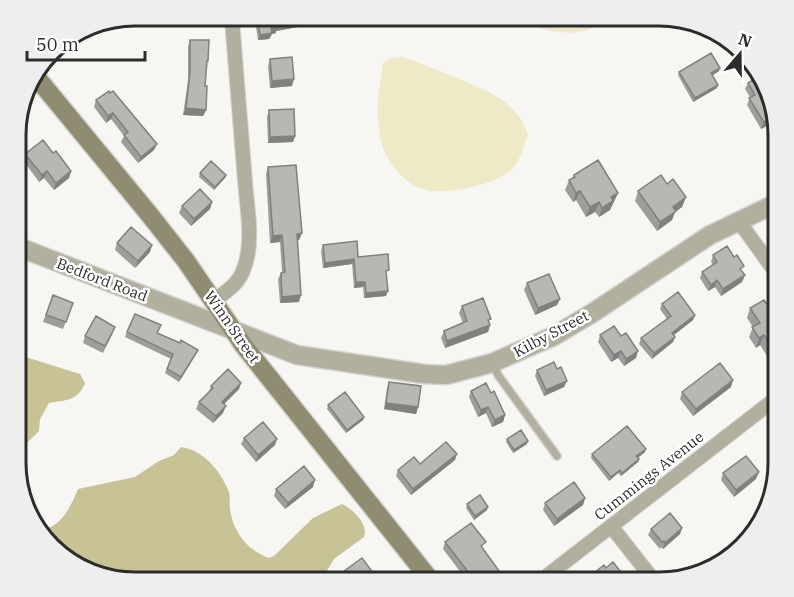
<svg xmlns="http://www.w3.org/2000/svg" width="794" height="597" font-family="'IBM Plex Serif',serif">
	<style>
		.green { fill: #eee9c6 }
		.forest { fill: #c8c297 }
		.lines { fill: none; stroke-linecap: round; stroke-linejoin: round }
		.service-casing { stroke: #d2d2ce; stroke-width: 10 }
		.minor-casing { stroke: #d2d2ce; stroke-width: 16 }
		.tertiary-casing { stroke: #d2d2ce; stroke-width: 21 }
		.secondary-casing { stroke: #d2d2ce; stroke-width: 21 }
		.service { stroke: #b1af9d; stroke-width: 7 }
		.minor { stroke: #b1af9d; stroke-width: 14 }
		.tertiary { stroke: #b1af9d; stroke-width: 18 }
		.secondary { stroke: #908c71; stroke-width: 18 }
		.wall { fill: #9e9d9b }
		.shaded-wall { fill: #81807e }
		.building { fill: #b8b7b4; stroke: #81807e; stroke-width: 1.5 }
		.labels { text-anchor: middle; stroke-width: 5; stroke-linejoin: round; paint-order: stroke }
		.street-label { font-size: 15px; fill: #2c2c2b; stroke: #fff }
		.rim { fill: none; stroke: #2c2c2b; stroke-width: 3 }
	</style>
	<rect width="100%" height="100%" fill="#f7f6f2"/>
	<path class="green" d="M607,16C582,47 536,27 504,17Z
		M403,57C421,63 438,70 456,78C486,90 516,100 528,134C524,145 521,159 513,168C499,184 447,195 426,190C412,187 398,174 390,162C372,135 378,93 383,63L390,58Z"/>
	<path class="forest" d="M16,354L80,374L85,383C78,401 66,400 49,403L40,419L39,431L15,455Z
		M181,447C203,450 220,470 228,490C231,496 229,503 230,509C233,532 247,550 269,558L274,556L313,518L342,504C353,509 369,525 364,537L334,559L320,582H127L56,553L38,529C60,531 71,506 78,489L135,477L159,461L174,455Z"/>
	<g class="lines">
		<defs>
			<path id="service" d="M492,363L498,375L557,456"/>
			<path id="minor" d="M738,220L779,277
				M213,301C226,292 239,284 244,268C254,242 247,208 245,181C241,127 236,74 232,20
				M611,526L655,582
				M539,582L779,396"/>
			<path id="tertiary" d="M16,246L297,355L424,374L446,375L492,363L554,336L594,312L710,235L779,202"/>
			<path id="secondary" d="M33,73L149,214L186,261L244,346L432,582"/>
		</defs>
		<use href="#service" class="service-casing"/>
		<use href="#minor" class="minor-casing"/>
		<use href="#tertiary" class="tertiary-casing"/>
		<use href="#secondary" class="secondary-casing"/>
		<use href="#service" class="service"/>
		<use href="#minor" class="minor"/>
		<use href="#tertiary" class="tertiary"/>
		<use href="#secondary" class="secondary"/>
	</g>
	<path class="wall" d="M300,19L298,27L276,31V33L272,34L269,39L258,40L255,20Z
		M190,40L206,67L205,86L206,110L203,116L183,115L188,80V47Z
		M270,59L292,86L270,88L268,66Z
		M719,71L712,75L717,88L693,102L678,75L679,72Z
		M767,82L776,121L761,129L747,105L750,97L745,89L748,83Z
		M96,100L157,144L154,150L138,163L121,142L124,136L111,119L106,123L94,107Z
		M269,110L295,136L293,142L268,143L267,117Z
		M53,153L71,171L69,178L54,190L44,178L39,182L23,160L25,154Z
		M268,167L302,233L299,240H298L299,302L280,303L278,279L281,273L282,272L280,242L270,243L266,174Z
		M200,173L226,175L225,178L214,190L199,177Z
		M574,175L618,193L610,210L599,217L595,212L586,217L576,200L573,202L565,190L569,180L572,178Z
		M667,184L686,197L682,207L675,212L672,220L657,231L635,201L638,191Z
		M212,202L210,209L191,226L179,213L182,206Z
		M117,243L152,245L150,252L135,268L115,250Z
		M323,245L358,257L387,276L386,296L364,298L363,287L354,288L352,264L323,268L321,251Z
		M713,255L742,272L745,275L742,282L721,296L715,287L708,291L700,278L702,272L713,265L711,262Z
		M527,283L557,305L535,315L524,290Z
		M53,295L73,303L63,329L43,322Z
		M662,304L695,315L693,320L674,335L675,337L673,342L652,359L639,344L641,338L667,319L660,309Z
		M462,306L490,325L488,332L445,348L441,338L444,331L463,323L459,313Z
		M750,308L772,312L779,317V361L776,362L771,354L767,356L760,345L756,348L749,337L753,327L747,318Z
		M127,332L158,333L198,350L196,354L179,382L165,373L171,359L125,337Z
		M113,333L103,353L83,343L85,336Z
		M600,335L621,336L636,358L624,366L618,358L611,362L598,342Z
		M537,370L564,387L544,396L535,376Z
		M389,382L418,407L416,414L384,409L387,388Z
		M211,386L239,389L224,404L223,413L213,423L196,409L199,402L209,392Z
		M731,387L693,416L680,399L682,392Z
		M471,391L491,393L505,415L503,422L492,427L486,413L478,417L469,397Z
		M328,405L364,417L363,420L346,433L327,409Z
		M244,438L275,445L256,462L241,444Z
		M507,439L527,444L513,453L506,442Z
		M645,452L638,458L639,459L638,462L621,476L618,473L609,481L591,458L592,454Z
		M455,460L411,495L396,476L398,470L420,464Z
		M723,473L756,479L734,497L721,480Z
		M313,487L285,509L274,496L276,489Z
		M585,498L583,505L554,526L543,510L545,503Z
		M467,504L487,510L474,520L466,508Z
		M682,528L680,534L663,549L661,547L660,549L648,535L651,529Z
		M445,542L507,582H468L443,549Z
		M343,572L379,581L378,582H343L341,579Z"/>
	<path class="shaded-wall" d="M300,21L298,27L276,31V33L272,34L269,39L258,40L260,35L271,28L278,25Z
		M720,68L719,71L710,77L711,73Z
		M294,79L292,86L270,88L272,81Z
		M718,85L717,88L693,102L695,98Z
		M186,108L206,110L203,116L183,115Z
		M113,113L111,119L106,123L108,116Z
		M775,116L776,121L761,129L764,122Z
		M295,136L293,142L268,143L270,137Z
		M157,144L154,150L138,163L141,157Z
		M47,171L44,178L39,182L42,175Z
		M71,171L69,178L54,190L56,183Z
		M226,175L225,178L214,190L215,187Z
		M580,191L576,200L573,202L576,193Z
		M618,193L610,210L599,217L602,208L611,197Z
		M686,197L682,207L675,212L672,220L657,231L660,222L673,207Z
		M212,202L210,209L191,226L194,219Z
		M599,202L595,212L586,217L590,207Z
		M302,233L299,240L295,241L297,234Z
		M282,235L280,242L270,243L273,236Z
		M152,245L150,252L135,268L138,261Z
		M354,259L352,264L323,268L325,263Z
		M745,275L742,282L721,296L723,289Z
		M717,280L715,287L708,291L711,285Z
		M356,282H365L363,287L354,288Z
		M388,291L386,296L364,298L366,293Z
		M301,295L299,302L280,303L282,297Z
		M560,299L557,305L535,315L538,308Z
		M695,315L693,320L670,338L672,333Z
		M490,325L488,332L445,348L447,341Z
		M764,335L760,345L756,348L759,338Z
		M675,337L673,342L652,359L654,353Z
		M775,344L771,354L767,356L771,346Z
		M198,350L196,354L179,382L181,377Z
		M621,351L618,358L611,362L614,355Z
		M638,351L636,358L624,366L626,359Z
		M733,380L731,387L693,416L696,409Z
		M567,381L564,387L544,396L546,390Z
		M241,383L239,389L219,409L222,402Z
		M386,403L418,407L416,414L384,409Z
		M226,406L223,413L213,423L216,416Z
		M488,407L486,413L478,417L481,410Z
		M505,415L503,422L492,427L495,420Z
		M364,417L363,420L346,433L347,430Z
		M277,439L275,445L256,462L258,455Z
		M528,441L527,444L513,453L514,450Z
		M646,449L645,452L635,460L636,456Z
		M457,454L455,460L411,495L413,489Z
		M639,459L638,462L621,476L622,473Z
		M620,470L618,473L609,481L611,477Z
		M759,472L756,479L734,497L736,490Z
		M315,480L313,487L285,509L288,503Z
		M585,498L583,505L554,526L557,519Z
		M488,507L487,510L474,520L475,516Z
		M682,528L680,534L663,549L665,543Z
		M624,576L622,582H616Z"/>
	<path class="building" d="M300,19V21L278,25V27L271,28L272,33L260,35L258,20Z
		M190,40H209L208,61H207L205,86H207L206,110L186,108L190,73Z
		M711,53L720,68L711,73L718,85L695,98L679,72Z
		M292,57L294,79L272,81L270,59Z
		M761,75L767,82L775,116L764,122L749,98L755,95L748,83Z
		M109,91L110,93L113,91L157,144L141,157L124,135L128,132L113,113L108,116L96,100Z
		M294,109L295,136L270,137L269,110Z
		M43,140L53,153L56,151L71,171L56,183L47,171L42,175L25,154Z
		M598,160L618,193L611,197L613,201L602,208L599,202L590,207L580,191L576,193L569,180L575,177L574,175Z
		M211,161L226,175L215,187L200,173Z
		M296,165L302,233L297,234L301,295L282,297L281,273L285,272L282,235L273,236L268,167Z
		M661,175L667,184L673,179L686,197L673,207L676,211L660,222L638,191Z
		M200,189L212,202L194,219L182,206Z
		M131,227L152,245L138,261L117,243Z
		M357,241L358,257L388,254L389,270L386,271L388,291L366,293L365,282H356L354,259L325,263L323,245Z
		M727,246L734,257L737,255L744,266L740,269L745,275L723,289L717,280L711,285L702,272L717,262L713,255Z
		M549,274L560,299L538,308L527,283Z
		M678,292L695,315L672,333L675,337L654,353L641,338L671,316L662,304Z
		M53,295L73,303L66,322L46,315Z
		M483,298L491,319L488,320L490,325L447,341L444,331L467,321L462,306Z
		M764,300L772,312L775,310L779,317V351L775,344L771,346L764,335L759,338L752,327L760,323L750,308Z
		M135,314L161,325L157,333L180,343L181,340L198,350L181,377L167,369L173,354L127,332Z
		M96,316L115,327L105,346L85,336Z
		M614,326L621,336L626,333L638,351L626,359L621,351L614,355L600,335Z
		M554,362L557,369L561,367L567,381L546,390L537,370Z
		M720,363L733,380L696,409L682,392Z
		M228,369L241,383L222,402L226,406L216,416L199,402L213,388L211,386Z
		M389,382L421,386L418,407L386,403Z
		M486,383L491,393L494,391L505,415L495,420L488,407L481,410L471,391Z
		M345,392L364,417L347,430L328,405Z
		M263,422L277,439L258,455L244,438Z
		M627,426L646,449L636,456L639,459L622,473L620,470L611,477L592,454Z
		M521,430L528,441L514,450L507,439Z
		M446,442L457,454L413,489L398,470L414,457L420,464Z
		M746,456L759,472L736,490L723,473Z
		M304,466L315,480L288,503L276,489Z
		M574,482L585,498L557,519L545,503Z
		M480,495L488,507L475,516L467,504Z
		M670,513L682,528L665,543L664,541L662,542L651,529Z
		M471,523L486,542L481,546L507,582H476L445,542Z
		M362,558L379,581L377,582H350L343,572Z
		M613,562L624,576L616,582H582L604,565L606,568Z"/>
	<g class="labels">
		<g class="street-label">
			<text transform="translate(102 280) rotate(21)" y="5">Bedford Road</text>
			<text transform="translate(232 327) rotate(55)" y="5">Winn Street</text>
			<text transform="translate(551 334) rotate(-28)" y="5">Kilby Street</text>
			<text transform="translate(649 476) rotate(-38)" y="5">Cummings Avenue</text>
		</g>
	</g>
	<path d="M0 0H794V597H0ZM135 26H659A109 109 0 0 1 768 135V463A109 109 0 0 1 659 572H135A109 109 0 0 1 26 463V135A109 109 0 0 1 135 26Z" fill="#eee" fill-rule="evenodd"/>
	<path class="rim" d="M135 26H659A109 109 0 0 1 768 135V463A109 109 0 0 1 659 572H135A109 109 0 0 1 26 463V135A109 109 0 0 1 135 26Z"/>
	<g transform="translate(740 54) rotate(20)" stroke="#ffffff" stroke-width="4.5" paint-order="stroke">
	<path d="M0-4.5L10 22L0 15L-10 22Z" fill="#2c2c2b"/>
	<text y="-9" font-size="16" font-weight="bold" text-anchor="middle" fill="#2c2c2b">N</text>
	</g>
	<path d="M27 51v9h118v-9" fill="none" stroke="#2c2c2b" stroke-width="3"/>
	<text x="36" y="51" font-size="18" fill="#2c2c2b" stroke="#ffffff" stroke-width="4.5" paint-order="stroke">50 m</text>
</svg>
